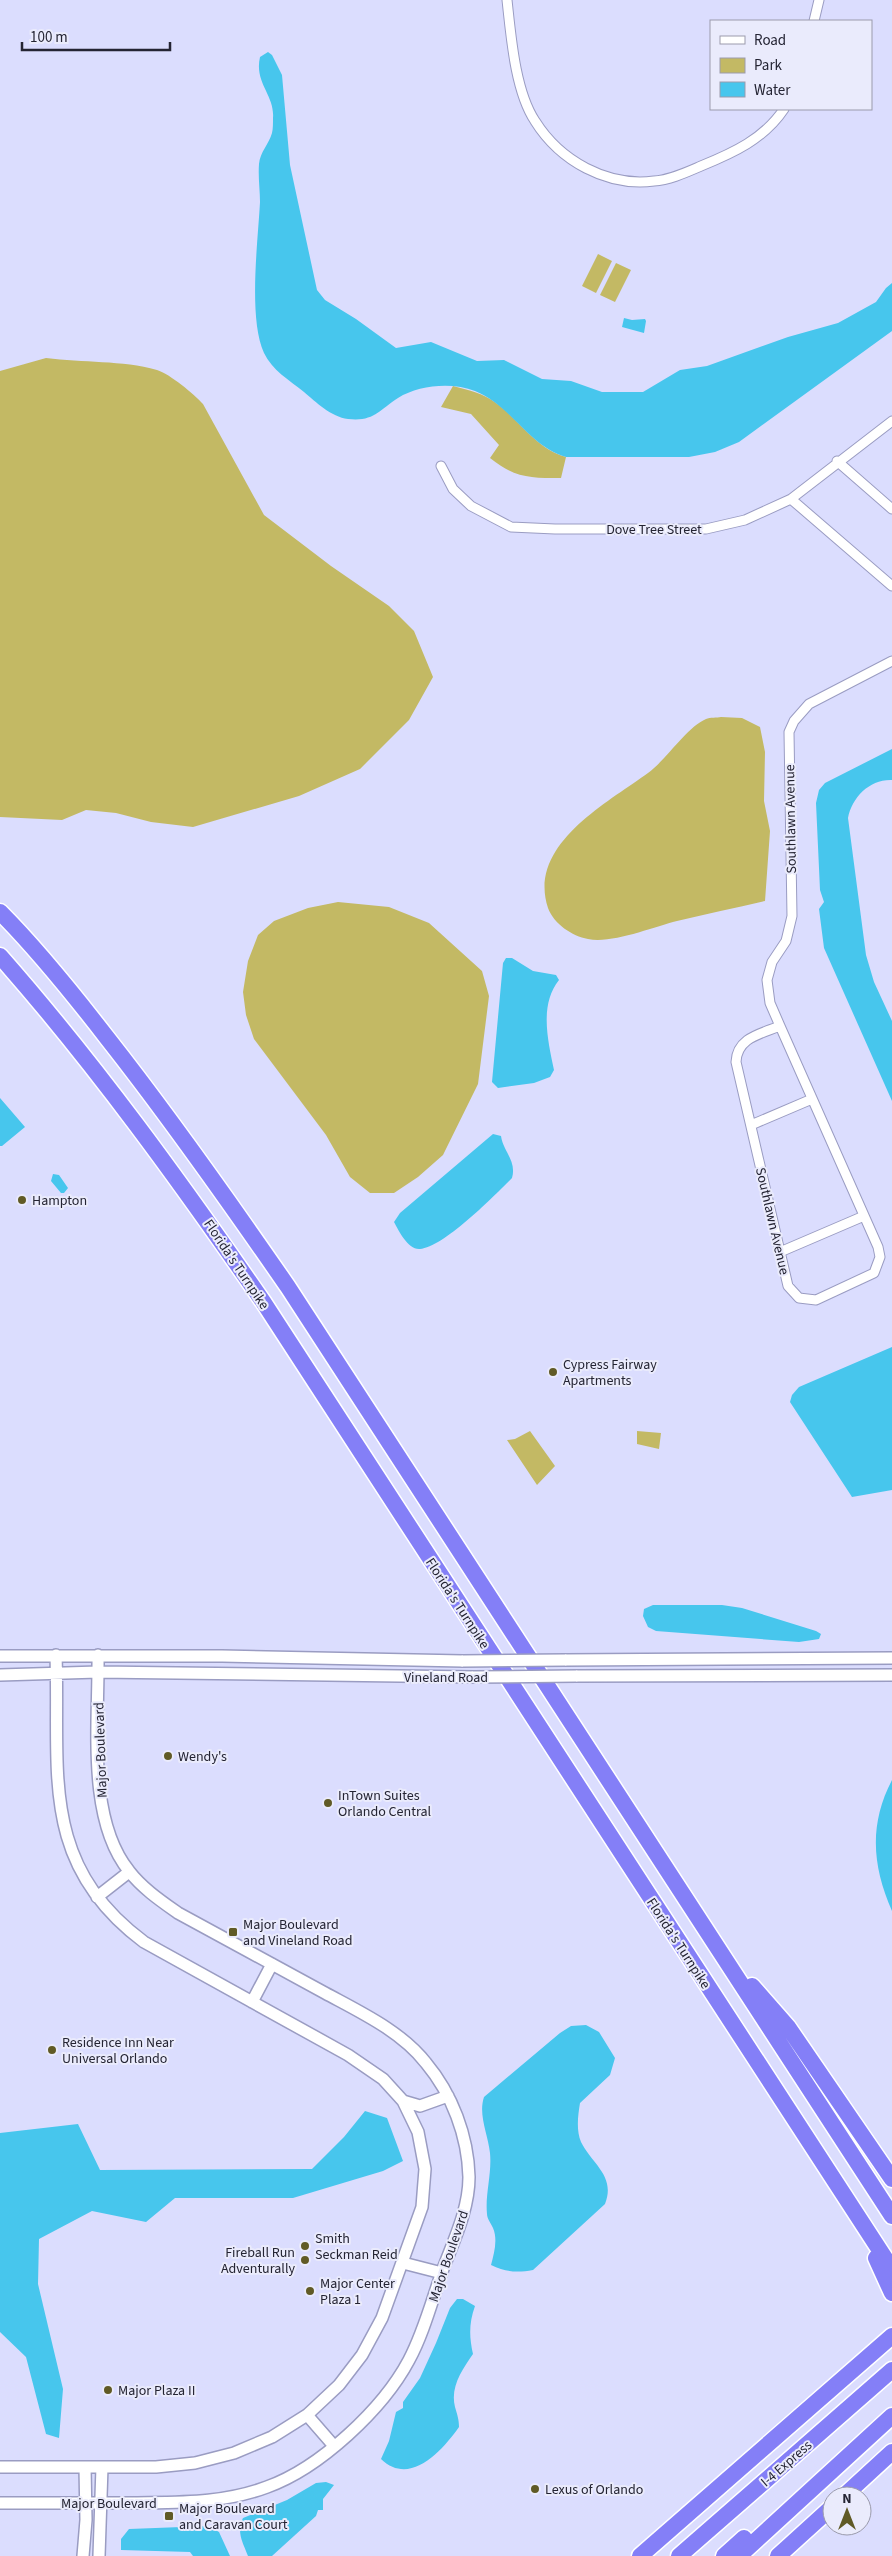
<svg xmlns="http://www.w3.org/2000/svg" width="892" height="2556" font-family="'Source Sans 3',sans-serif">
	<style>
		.green { fill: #c3b964 }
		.water { fill: #47c6ed }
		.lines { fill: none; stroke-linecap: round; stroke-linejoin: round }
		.minor-casing { stroke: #9a9cc2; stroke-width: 11 }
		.tertiary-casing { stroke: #9a9cc2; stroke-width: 14 }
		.motorway-casing { stroke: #fff; stroke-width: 19 }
		.minor { stroke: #fff; stroke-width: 9 }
		.tertiary { stroke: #fff; stroke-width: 11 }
		.motorway { stroke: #847ff7; stroke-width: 16 }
		.tertiary-bridge-casing { stroke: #9a9cc2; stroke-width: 14; stroke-linecap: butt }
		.tertiary-bridge { stroke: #fff; stroke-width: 11 }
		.poi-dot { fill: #605a26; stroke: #eaebfc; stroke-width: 2 }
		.labels { text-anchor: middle; stroke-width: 4; stroke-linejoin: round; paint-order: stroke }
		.street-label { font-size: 14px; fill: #242433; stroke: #eaebfc }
		.poi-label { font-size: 14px; fill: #242433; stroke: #eaebfc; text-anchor: start }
	</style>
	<rect width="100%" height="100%" fill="#dbddfe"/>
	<path class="green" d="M598,254L612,261L596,293L582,286Z
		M616,263L631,270L615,302L600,295Z
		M46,358C83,363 122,360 157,370C170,374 194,394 203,404L264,515L331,566L389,606L414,631L433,677L409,720L360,769L299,796L193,827L151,822L116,813L86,810L62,820L0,817V371Z
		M453,386C468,390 483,393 496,403C521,421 535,448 566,457L561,478C530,478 515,478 490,458L499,445L471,414L441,407Z
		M721,717L742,718L760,727L765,752L764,801L770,831L765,901C736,908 706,914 677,921C653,927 612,944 588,939C572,936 554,924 548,908C527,845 607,803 648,773C666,760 687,727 706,719C710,717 717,718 721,717Z
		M338,902L389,907L429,923L482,971L489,996L478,1084L443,1155L418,1177L394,1193H370L350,1177L326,1135L254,1039L246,1015L243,992L248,961L258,935L274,921L308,908Z
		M530,1431L555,1466L537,1485L507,1440L515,1439Z
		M637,1431L661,1433L659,1449L637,1444Z"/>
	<path class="water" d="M268,52L272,55L282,75L290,165L317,290L325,300L356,319L396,348L431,342L477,361L504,360L542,379L571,381L602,392H643L680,370L707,366L788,337L838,323L876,302L886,288L892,283V331L739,442L715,452L689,457H566C528,446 511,405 475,391C452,382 419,385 398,398C379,410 374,422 348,419C331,417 316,402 304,392C289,380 272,370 264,353C248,318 258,241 260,202C260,190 258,177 259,164C260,152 269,144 272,133C273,129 273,123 273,118C275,95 254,83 260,57Z
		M624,318L632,320L645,319L646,321L644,333L622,327Z
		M892,749V780C870,779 852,797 848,818L866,955L874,982L892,1021V1101L824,948L819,909L824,902L820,890L816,803L819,790L825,783Z
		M506,958H512L533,971L556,975L559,980C539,1005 548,1041 554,1070L550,1077L534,1083L498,1088L492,1082L503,963Z
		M0,1098L25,1127L2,1146H0Z
		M493,1134L501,1136C503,1151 517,1161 512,1178C494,1196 444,1247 420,1249C408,1250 399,1231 394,1222L400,1213Z
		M53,1174L59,1175L68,1188L64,1193H61L51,1181Z
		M892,1347V1490L852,1497L790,1402L792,1395L799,1387Z
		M653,1605H722L742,1608L816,1631L821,1634L819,1639L799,1642L656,1631L648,1627L643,1616L644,1609Z
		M892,1780V1911C872,1866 869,1824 892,1780Z
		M586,2025L599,2032L615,2058L610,2075L580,2103C578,2115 576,2130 581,2142C592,2164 616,2176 605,2204L533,2270C517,2273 506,2272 491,2265C494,2253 498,2240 493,2228C491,2223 487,2219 487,2214C485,2194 492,2174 490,2153C488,2134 478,2115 484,2097L560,2033L571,2026Z
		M365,2111L387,2118L403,2161L383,2171L293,2198H175L146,2222L92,2211L39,2239L38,2284L63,2389L59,2438L46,2434L26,2357L0,2332V2133L78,2124L100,2170L312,2169L344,2137Z
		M457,2299H463L475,2306C469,2323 469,2336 473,2354C462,2370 450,2387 455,2407C457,2414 459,2419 459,2427C442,2451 410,2487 381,2459L389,2441L396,2412L403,2408V2402L420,2378L436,2343L450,2308Z
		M326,2482L334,2485L323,2499V2510H318L316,2516L272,2556H248C243,2543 236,2532 243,2518L287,2500L316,2483Z
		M208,2526L219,2532L230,2556H193L190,2552L121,2550V2539L129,2529Z"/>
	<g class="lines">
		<defs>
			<path id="minor" d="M507,0C511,36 515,91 535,121C560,161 607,187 654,181C670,180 687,172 701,166C733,153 764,139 784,109
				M814,21L819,0
				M837,461L892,509
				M441,466L453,489L471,506L511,527L555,529H706L745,520L791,499L892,421
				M791,499L892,586
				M780,1026C760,1034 737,1038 736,1062L788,1286L799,1298L816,1300L874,1273L880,1257L878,1247L780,1026L770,1003L767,980L772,962L786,941L792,916L789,732L794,721L809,704L892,661
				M751,1125L812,1099
				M780,1252L864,1216"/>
			<path id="tertiary" d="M0,1656H222L463,1661
				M565,1660L892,1658
				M0,1675L98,1672L473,1677
				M576,1676L892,1675
				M97,1897L129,1872
				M252,2002L272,1964
				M403,2101L420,2106L448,2096
				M403,2263L442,2273
				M307,2415L334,2446
				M0,2467H156L195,2463L234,2453L272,2437L307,2415L339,2385L362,2355L382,2318L422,2207L425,2169L418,2132L403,2101L383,2079L348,2055L144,1942C38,1863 60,1771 56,1655
				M0,2503C43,2503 86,2503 129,2503C177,2502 222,2504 267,2487C320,2468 383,2409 409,2360C424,2332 432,2300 443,2269C454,2240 469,2209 469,2177C468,2136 452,2094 426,2063C401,2031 360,2012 325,1993C276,1966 227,1940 178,1913C161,1901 142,1888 129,1871C86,1818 99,1721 98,1655
				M83,2556L86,2520L85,2467
				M99,2556L102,2467"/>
			<path id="motorway" d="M0,912C39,951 74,995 108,1039C171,1119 230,1203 288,1287L892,2216
				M0,956C96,1065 181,1183 264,1303L892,2269
				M752,1986L788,2027L892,2179
				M876,2258L892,2293
				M844,2496L892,2452
				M640,2556L892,2336
				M679,2556L892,2370
				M724,2556L744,2538
				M739,2556L892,2416
				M778,2556L832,2507"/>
		</defs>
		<use href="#minor" class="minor-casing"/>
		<use href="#tertiary" class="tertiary-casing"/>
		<use href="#motorway" class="motorway-casing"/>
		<use href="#minor" class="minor"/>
		<use href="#tertiary" class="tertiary"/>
		<use href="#motorway" class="motorway"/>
		<defs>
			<path id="tertiary-bridge" d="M463,1661L565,1660
				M473,1677L576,1676"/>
		</defs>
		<use href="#tertiary-bridge" class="tertiary-bridge-casing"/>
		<use href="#tertiary-bridge" class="tertiary-bridge"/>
	</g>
	<g class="poi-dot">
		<circle cx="22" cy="1200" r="5"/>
		<circle cx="553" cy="1372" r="5"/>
		<circle cx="168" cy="1756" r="5"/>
		<circle cx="328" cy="1803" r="5"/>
		<rect x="228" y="1927" width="10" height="10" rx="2.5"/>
		<circle cx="52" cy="2050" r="5"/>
		<circle cx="305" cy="2246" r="5"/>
		<circle cx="305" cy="2260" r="5"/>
		<circle cx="310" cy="2291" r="5"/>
		<circle cx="108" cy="2390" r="5"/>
		<circle cx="535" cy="2489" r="5"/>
		<rect x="164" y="2511" width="10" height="10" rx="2.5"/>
	</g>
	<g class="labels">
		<g class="street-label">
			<text x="654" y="534">Dove Tree Street</text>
			<text transform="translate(790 819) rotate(-91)" y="5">Southlawn Avenue</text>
			<text transform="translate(773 1221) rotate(77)" y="5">Southlawn Avenue</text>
			<text transform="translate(237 1264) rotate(56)" y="5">Florida's Turnpike</text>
			<text transform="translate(458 1603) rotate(57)" y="5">Florida's Turnpike</text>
			<text x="446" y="1682">Vineland Road</text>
			<text transform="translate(100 1750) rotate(-92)" y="5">Major Boulevard</text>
			<text transform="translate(679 1943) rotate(57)" y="5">Florida's Turnpike</text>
			<text transform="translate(448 2256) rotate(-71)" y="5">Major Boulevard</text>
			<text transform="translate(786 2463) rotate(-41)" y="5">I-4 Express</text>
			<text x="109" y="2508">Major Boulevard</text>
		</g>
		<g class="poi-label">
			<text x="32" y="1205">Hampton</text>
			<text x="563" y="1369">Cypress Fairway<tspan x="563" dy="16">Apartments</tspan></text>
			<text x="178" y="1761">Wendy's</text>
			<text x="338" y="1800">InTown Suites<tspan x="338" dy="16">Orlando Central</tspan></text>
			<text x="243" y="1929">Major Boulevard<tspan x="243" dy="16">and Vineland Road</tspan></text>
			<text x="62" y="2047">Residence Inn Near<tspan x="62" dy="16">Universal Orlando</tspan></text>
			<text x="315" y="2243">Smith<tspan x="315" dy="16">Seckman Reid</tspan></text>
			<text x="295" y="2257" text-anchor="end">Fireball Run<tspan x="295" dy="16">Adventurally</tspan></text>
			<text x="320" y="2288">Major Center<tspan x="320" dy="16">Plaza 1</tspan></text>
			<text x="118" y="2395">Major Plaza II</text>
			<text x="545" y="2494">Lexus of Orlando</text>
			<text x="179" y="2513">Major Boulevard<tspan x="179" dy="16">and Caravan Court</tspan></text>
		</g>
	</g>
	<rect x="710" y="20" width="162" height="90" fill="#eaebfc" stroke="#9b9bac"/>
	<rect x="720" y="36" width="25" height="8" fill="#ffffff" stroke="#9b9bac"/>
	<text x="754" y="45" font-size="15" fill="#242433">Road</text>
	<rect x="720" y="58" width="25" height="15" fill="#c3b964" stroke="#9b9bac"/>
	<text x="754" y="70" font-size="15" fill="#242433">Park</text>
	<rect x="720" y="82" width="25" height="15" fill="#47c6ed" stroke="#9b9bac"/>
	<text x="754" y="95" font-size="15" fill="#242433">Water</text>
	<g transform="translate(847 2511)"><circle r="24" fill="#eaebfc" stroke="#9b9bac"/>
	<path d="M0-4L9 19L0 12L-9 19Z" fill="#605a26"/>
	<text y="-8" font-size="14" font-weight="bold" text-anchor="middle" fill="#242433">N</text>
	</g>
	<path d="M22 42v8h148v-8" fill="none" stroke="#242433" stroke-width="2.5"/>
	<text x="30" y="42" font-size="15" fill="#242433" stroke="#eaebfc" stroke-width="4" paint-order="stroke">100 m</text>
</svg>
